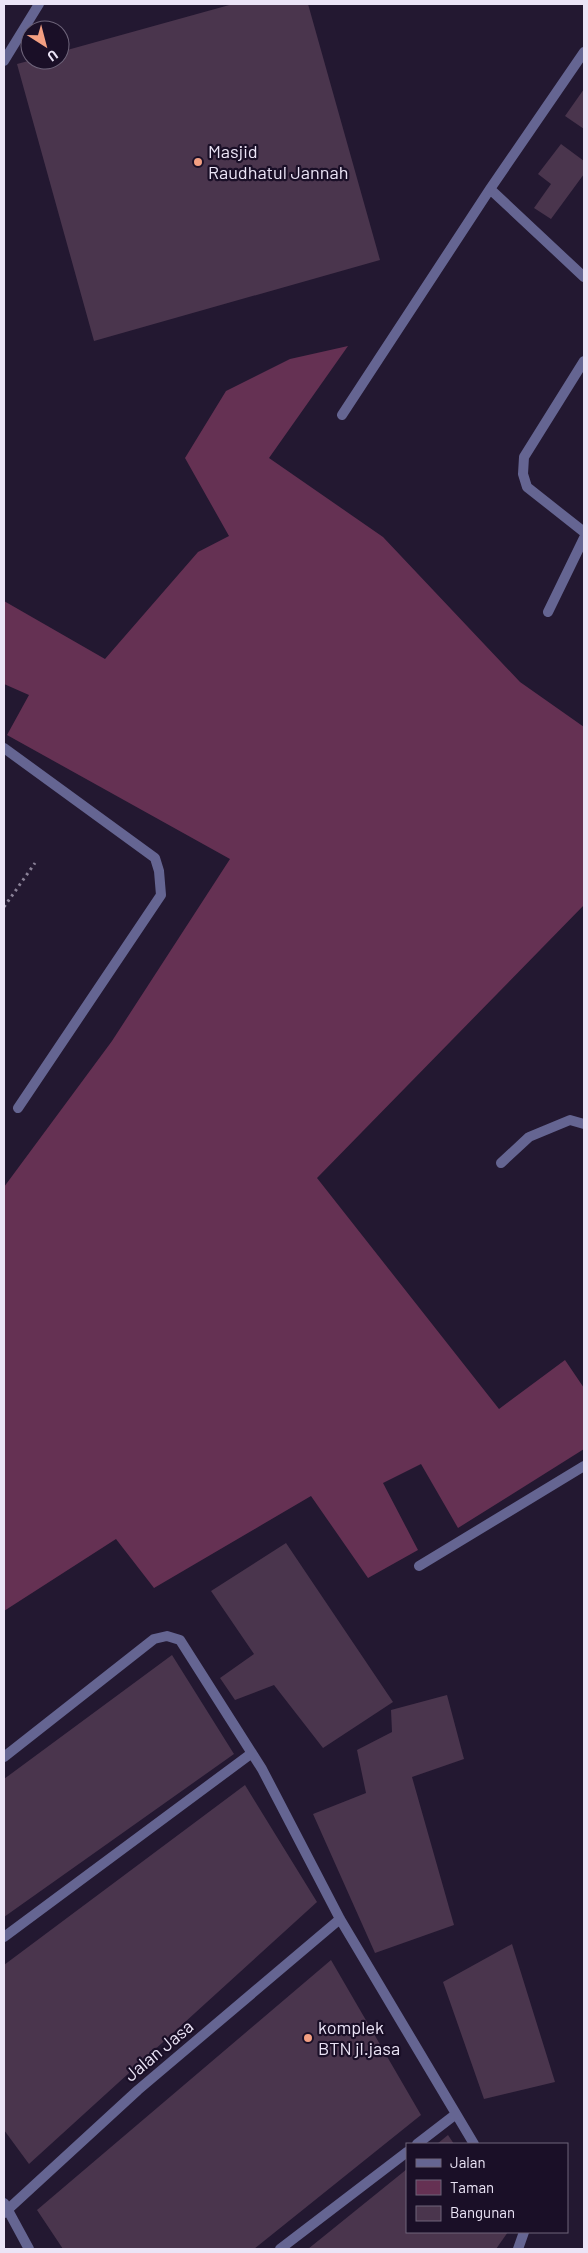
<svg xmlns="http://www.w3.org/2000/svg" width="588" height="2253" font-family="Barlow,sans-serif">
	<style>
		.green { fill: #653153 }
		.building { fill: #4a354d }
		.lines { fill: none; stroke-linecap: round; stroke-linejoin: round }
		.path { stroke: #898096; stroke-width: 3; stroke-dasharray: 2.5 4; stroke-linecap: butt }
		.lane { stroke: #656592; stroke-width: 10 }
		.street { stroke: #656592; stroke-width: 10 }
		.poi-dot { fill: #f39f82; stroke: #1a0f27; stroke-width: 2 }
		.labels { text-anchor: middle; stroke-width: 4.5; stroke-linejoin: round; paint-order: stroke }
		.poi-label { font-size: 18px; fill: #ebe4f6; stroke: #1a0f27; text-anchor: start }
		.street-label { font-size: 18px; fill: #ebe4f6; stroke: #1a0f27 }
	</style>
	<rect width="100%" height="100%" fill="#231831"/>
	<path class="green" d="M348,346L269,458L383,537L520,682L584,727V905L317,1178L499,1409L565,1360L584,1388V1449L458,1528L421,1464L383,1483L418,1550L368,1578L311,1496L154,1588L116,1539L4,1611V1187L112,1041L230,859L7,735L29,695L4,684V601L105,659L198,552L229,536L185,458L226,391L290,359Z"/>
	<path class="building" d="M233,4H308L380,260L94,341L17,64L32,60H60V52Z
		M584,89V129L565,116Z
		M561,144L584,161V174L551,219L534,208L551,184L538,174Z
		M286,1543L393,1702L323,1748L274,1685L235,1700L220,1678L254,1654L211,1591Z
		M172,1655L234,1754L4,1917V1779Z
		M447,1695L464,1759L412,1777L454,1925L375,1953L313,1814L366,1793L357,1750L392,1732L391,1710Z
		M245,1785L317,1902L29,2164L4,2130V1965Z
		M512,1944L555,2082L484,2099L443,1982Z
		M331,1960L421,2115L254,2249H63L37,2210Z
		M448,2135L454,2144H437Z
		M407,2169V2232H508L496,2249H308Z"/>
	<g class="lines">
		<path class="path" d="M4,907L35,863"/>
		<path class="lane" d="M548,612L584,538
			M4,748L155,858L159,871L161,895L18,1108"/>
		<path class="street" d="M4,61L39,4
			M490,189L584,277
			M584,361L524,457L523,474L527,487L584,532
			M342,415L490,189L584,52
			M501,1163L529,1137L570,1120L584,1124
			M419,1566L584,1466
			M4,1757L154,1639L167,1636L180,1640L262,1769L340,1919L474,2144
			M4,1937L252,1753
			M417,2144L456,2114
			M4,2203L29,2249
			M4,2213L138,2090L340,1919
			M280,2249L407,2152
			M518,2249L524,2232"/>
	</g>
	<g class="poi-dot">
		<circle cx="198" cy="162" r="5"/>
		<circle cx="308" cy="2038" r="5"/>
	</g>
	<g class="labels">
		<g class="poi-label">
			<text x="208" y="158">Masjid<tspan x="208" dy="21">Raudhatul Jannah</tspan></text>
			<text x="318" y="2034">komplek<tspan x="318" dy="21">BTN jl.jasa</tspan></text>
		</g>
		<g class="street-label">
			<text transform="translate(159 2051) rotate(-40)" y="6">Jalan Jasa</text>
		</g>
	</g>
	<rect width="588" height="2253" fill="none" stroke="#ebe4f6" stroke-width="10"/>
	<rect x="406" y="2143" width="162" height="90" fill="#1a0f27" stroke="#6e647a"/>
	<rect x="416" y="2159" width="25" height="8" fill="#656592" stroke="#6e647a"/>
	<text x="450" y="2168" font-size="15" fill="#ebe4f6">Jalan</text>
	<rect x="416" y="2180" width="25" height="15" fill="#653153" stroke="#6e647a"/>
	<text x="450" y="2193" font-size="15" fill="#ebe4f6">Taman</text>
	<rect x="416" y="2206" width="25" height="15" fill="#4a354d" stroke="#6e647a"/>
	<text x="450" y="2218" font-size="15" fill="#ebe4f6">Bangunan</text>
	<g transform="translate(45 45) rotate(144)"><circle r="24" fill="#1a0f27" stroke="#6e647a"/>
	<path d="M0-4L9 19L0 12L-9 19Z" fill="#f39f82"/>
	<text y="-8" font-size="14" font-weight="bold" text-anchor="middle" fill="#ebe4f6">U</text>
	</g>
</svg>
